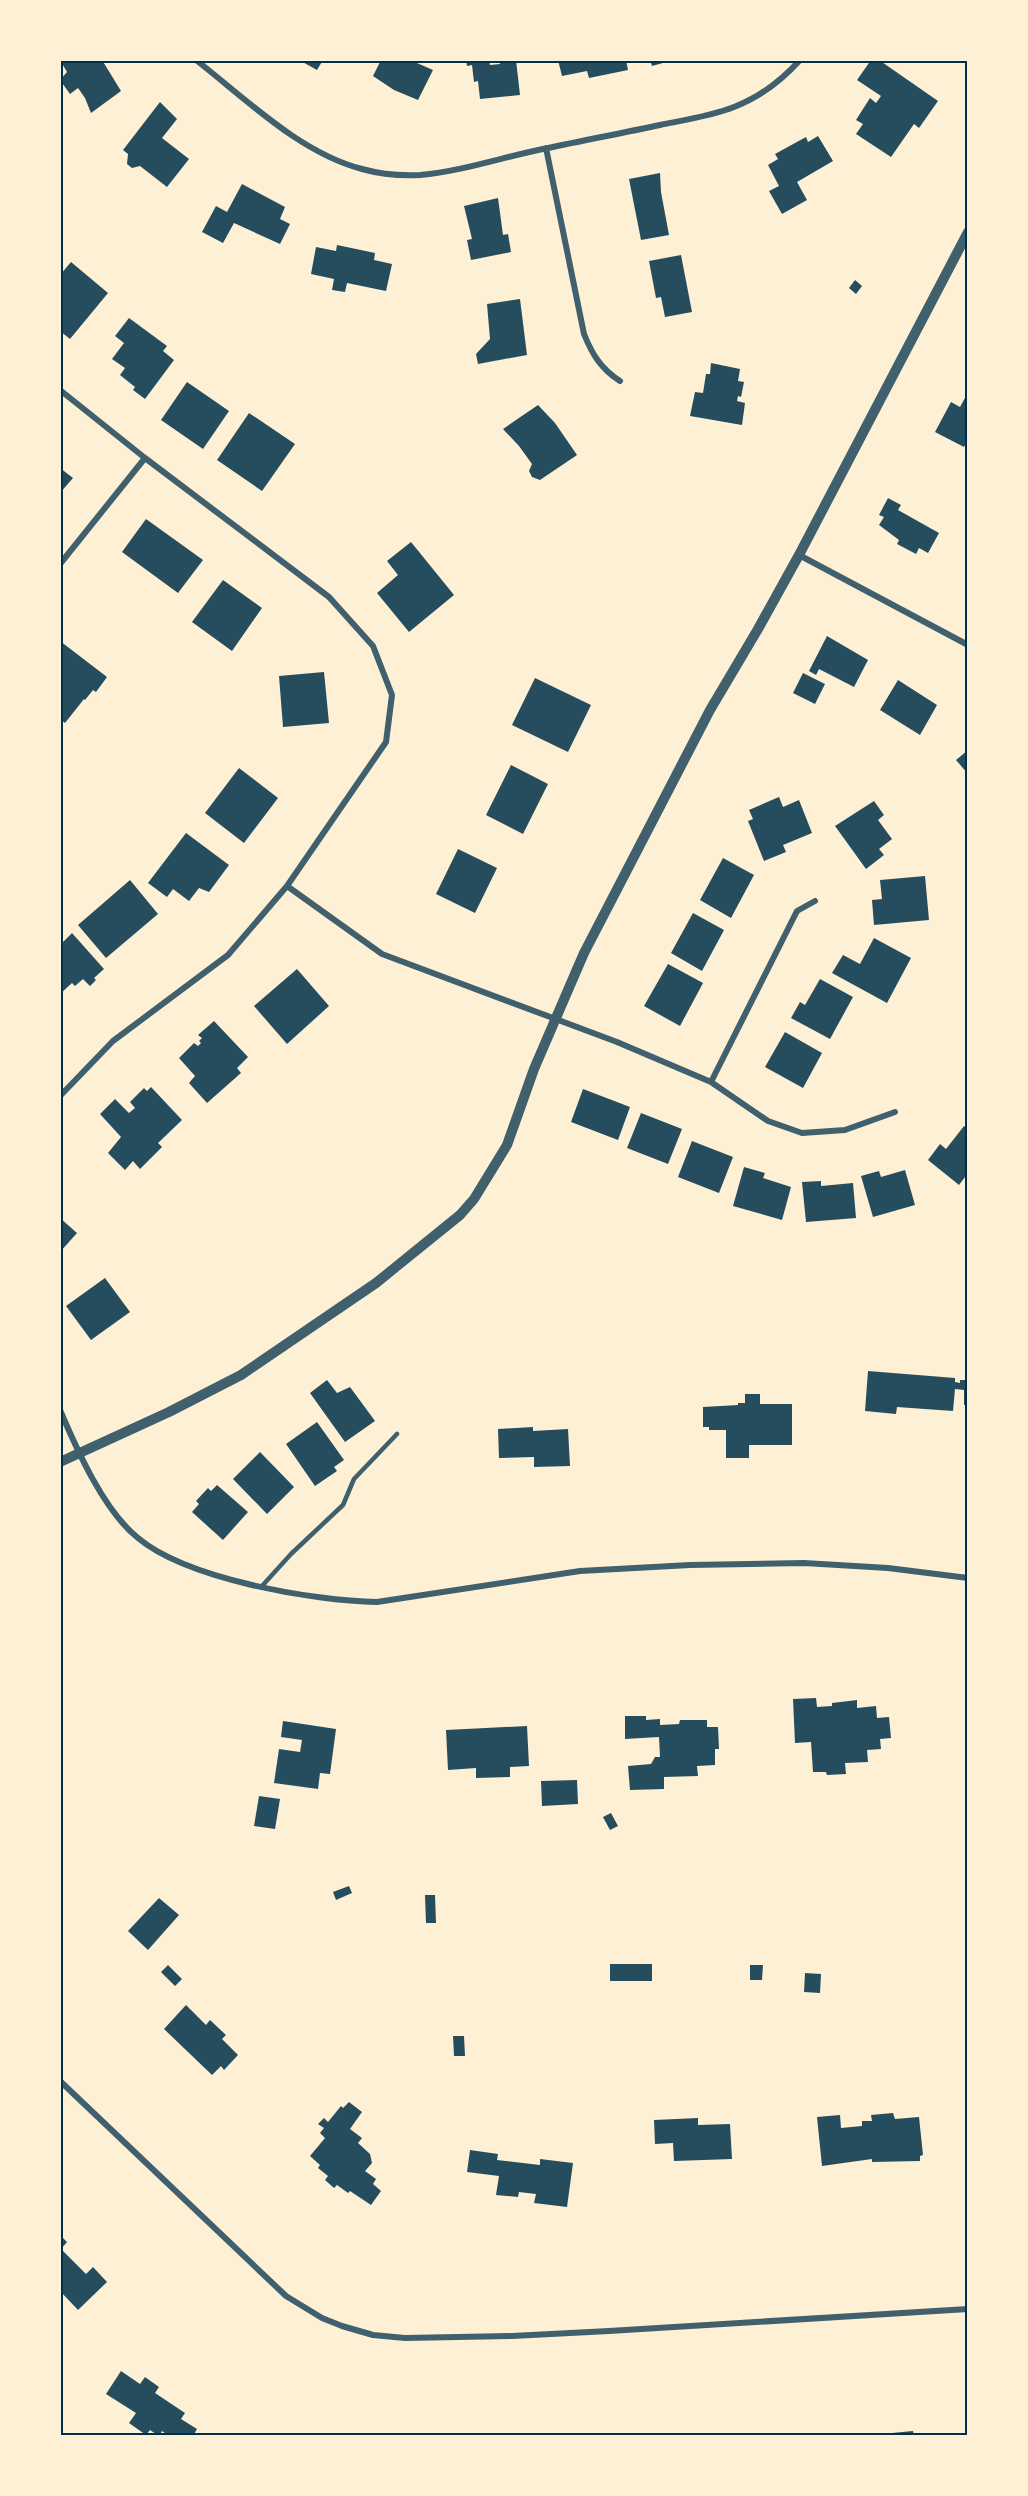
<svg xmlns="http://www.w3.org/2000/svg" width="1028" height="2496" font-family="Roboto,sans-serif">
	<style>
		.building { fill: #264d5e }
		.lines { fill: none; stroke-linecap: round; stroke-linejoin: round }
		.service { stroke: #3f606c; stroke-width: 4.5 }
		.minor { stroke: #3f606c; stroke-width: 6 }
		.tertiary { stroke: #3f606c; stroke-width: 10 }
		.neatline { fill: none; stroke: #003049; stroke-width: 2 }
	</style>
	<rect width="100%" height="100%" fill="#fdf0d5"/>
	<path class="building" d="M60,60H102L121,91L91,113L85,98L78,88L70,94L60,80L67,72Z
		M299,60H323L317,70Z
		M381,60H410L433,70L418,100L394,90L373,76Z
		M466,60H489L490,65L500,64L499,60H516L520,95L480,99L478,81L474,82L472,65L467,66Z
		M558,60H626L628,70L589,78L587,71L562,76Z
		M650,60H670V61L652,66Z
		M871,60H879L938,101L919,128L914,124L891,157L856,134L863,124L856,120L870,98L876,103L881,96L857,80Z
		M160,102L177,119L162,138L189,159L167,187L140,166L132,168L127,164L128,154L123,150Z
		M818,136L833,161L797,182L807,200L782,214L769,191L779,186L768,165L778,159L775,154L806,137L808,142Z
		M660,173L661,192L669,235L641,240L629,179Z
		M242,184L285,207L280,219L290,224L280,244L234,223L223,243L202,232L216,206L227,212Z
		M498,198L503,235L508,234L511,252L471,260L467,240L472,239L464,206Z
		M337,245L375,253L374,260L392,264L386,291L347,283L345,292L332,290L334,279L311,274L316,247L336,251Z
		M681,255L692,312L665,317L661,297L656,298L649,261Z
		M71,262L108,293L70,339L60,331V275Z
		M855,280L862,286L856,294L849,288Z
		M520,299L527,355L478,364L476,354L490,339L487,304Z
		M129,318L167,346L163,351L174,360L145,399L133,390L135,387L120,375L125,368L112,359L124,343L115,336Z
		M711,363L740,369L738,381L744,382L741,397L738,396L737,401L745,403L742,425L690,416L695,392L703,393L706,374H710Z
		M187,382L229,411L203,449L161,420Z
		M966,396L968,397V439L964,447L935,432L951,402L960,407Z
		M538,405L555,423L577,455L540,480L532,477L529,471L532,464L519,446L503,429Z
		M249,413L295,444L262,491L217,460Z
		M60,468L73,478L60,493Z
		M888,498L901,505L898,510L939,533L928,553L919,548L916,554L897,544L899,540L879,525L884,517L879,515Z
		M146,519L203,560L178,593L122,552Z
		M411,542L454,595L409,632L377,593L398,575L387,561Z
		M223,580L262,608L232,651L192,622Z
		M827,636L868,660L854,687L819,669L816,675L809,671Z
		M60,641L107,677L96,692L93,690L85,700L84,699L65,723L60,719Z
		M324,672L329,723L283,727L279,676Z
		M803,673L825,684L815,704L793,693Z
		M535,678L591,705L568,752L512,725Z
		M898,680L937,705L920,735L880,710Z
		M968,750V774L956,760Z
		M511,765L548,784L523,834L486,815Z
		M239,768L278,798L244,843L205,813Z
		M779,797L783,807L799,800L812,833L783,845L786,852L764,861L748,821L753,819L749,810Z
		M874,801L884,815L878,820L892,839L879,849L884,855L866,869L835,826Z
		M186,833L229,865L209,892L199,888L189,901L173,889L167,897L148,883Z
		M458,849L497,868L475,913L436,894Z
		M723,858L754,875L731,918L700,900Z
		M925,876L929,920L874,925L872,900L882,899L880,880Z
		M130,880L158,914L106,958L78,925Z
		M693,913L724,930L702,971L671,953Z
		M72,933L104,969L94,978L96,980L90,986L83,979L75,986L72,983L60,994V941L62,943Z
		M874,938L911,958L887,1003L832,973L843,955L860,964Z
		M668,964L703,983L680,1026L644,1006Z
		M297,969L329,1006L287,1044L254,1006Z
		M820,979L853,997L830,1039L791,1018L800,1002L805,1005Z
		M214,1021L248,1057L237,1068L241,1073L207,1103L189,1083L195,1076L179,1058L194,1043L198,1046L201,1043L199,1041L202,1038L198,1035Z
		M785,1032L822,1053L803,1088L765,1067Z
		M151,1087L182,1120L158,1143L162,1147L140,1169L133,1161L125,1170L108,1153L121,1137L100,1114L115,1099L129,1113L135,1108L130,1102L144,1088L147,1091Z
		M583,1089L630,1107L618,1140L571,1122Z
		M641,1113L682,1129L668,1164L627,1148Z
		M964,1126L968,1129V1173L959,1185L928,1160L940,1144L946,1149Z
		M692,1141L733,1157L719,1193L678,1177Z
		M744,1167L765,1173L763,1178L791,1187L782,1220L733,1206Z
		M905,1170L915,1205L873,1217L861,1176L879,1171L881,1177Z
		M821,1181V1186L853,1183L856,1218L806,1222L802,1182Z
		M60,1218L77,1233L60,1252Z
		M105,1278L130,1312L91,1340L66,1306Z
		M868,1371L955,1378V1382L960,1383V1380H968V1405H964V1390L955,1389L953,1411L897,1407L896,1414L865,1411Z
		M327,1380L337,1393L350,1387L375,1421L345,1442L310,1393Z
		M745,1394H760V1404H792V1445H749V1458H726V1430H709V1427H703V1407L738,1405V1403H745Z
		M317,1422L344,1460L334,1467L337,1471L315,1486L286,1444Z
		M533,1427V1431L568,1429L570,1466L534,1467V1457L499,1458L498,1429Z
		M260,1452L294,1487L267,1514L233,1479Z
		M217,1485L248,1512L223,1540L192,1512L199,1504L196,1501L208,1488L211,1491Z
		M816,1698L817,1707L832,1706V1703L857,1700V1708L876,1706L877,1718L889,1717L891,1738L880,1739L881,1749L867,1750L868,1762L845,1763L846,1774L827,1775L826,1772H813L811,1742L795,1743L793,1699Z
		M625,1716H646V1720L660,1719V1725L679,1724L680,1720H707V1727H718L719,1749H715V1765L697,1766L698,1776L664,1777V1789L630,1790L628,1766L651,1764L655,1757H660L659,1737L625,1739Z
		M283,1721L336,1729L330,1774L320,1773L318,1789L274,1783L279,1749L300,1752L302,1740L281,1737Z
		M527,1726L529,1766L510,1767V1777L476,1778V1768L448,1770L446,1730Z
		M577,1780L578,1804L542,1806L541,1781Z
		M259,1796L280,1799L275,1829L254,1826Z
		M611,1813L618,1826L610,1830L603,1817Z
		M349,1886L352,1893L336,1900L333,1892Z
		M425,1895H435L436,1923H426Z
		M159,1898L179,1915L148,1950L128,1931Z
		M610,1964H652V1981H610Z
		M168,1965L182,1979L175,1986L161,1972Z
		M750,1965H763L762,1980H750Z
		M805,1973L821,1974L820,1993L804,1992Z
		M186,2005L206,2025L210,2020L226,2035L222,2039L238,2055L224,2070L221,2066L212,2075L164,2029Z
		M453,2036H464L465,2056H454Z
		M349,2102L362,2112L350,2129L362,2138L358,2143L370,2154L372,2163L365,2171L376,2179L373,2184L381,2191L371,2205L350,2191L348,2193L337,2185L334,2188L325,2180L328,2176L318,2168L320,2165L310,2156L325,2138L320,2133L324,2128L318,2124L324,2118L328,2122L341,2106L343,2108Z
		M893,2113L895,2119L919,2117L923,2155L920,2156V2161L872,2162V2159L822,2166L817,2117L840,2115L841,2128L862,2126V2121H872L871,2115Z
		M698,2118V2125L730,2124L732,2159L674,2161L673,2143L655,2144L654,2120Z
		M470,2150L498,2154L497,2160L540,2165V2159L573,2163L567,2207L534,2203L536,2194L519,2192L518,2197L496,2195L499,2176L467,2172Z
		M60,2235L67,2242L61,2249L86,2274L93,2267L107,2282L78,2310L60,2291Z
		M121,2371L140,2384L145,2377L159,2387L155,2393L185,2413L181,2419L197,2429L193,2436H169L162,2431L159,2436L150,2430L146,2435L129,2423L136,2413L106,2394Z
		M913,2431L914,2436H892V2433Z
		M865,2433V2436H839V2434Z"/>
	<g class="lines">
		<path class="service" d="M262,1586L291,1554L343,1505L354,1479L397,1434"/>
		<path class="minor" d="M196,60C246,99 300,153 362,169C380,174 401,176 420,175C464,171 506,156 548,148C585,140 623,133 660,125C685,120 711,116 734,107C760,97 782,80 800,60
			M546,148L584,334C592,354 601,369 620,381
			M60,390L145,458L329,597L373,646L392,695L386,742L287,886L228,955L113,1041L60,1096
			M799,555L968,645
			M60,564L145,458
			M287,886L382,954L617,1042L711,1082L768,1121L802,1133L845,1130L895,1112
			M711,1082L797,911L815,901
			M60,1410C77,1450 104,1511 138,1538C187,1579 313,1601 377,1602L580,1571L690,1565L804,1563L888,1568L968,1578
			M60,2081L286,2296L322,2318L342,2326L373,2335L405,2338L512,2336L609,2331L968,2309"/>
		<path class="tertiary" d="M60,1462L169,1412L241,1375L376,1283L460,1215L474,1199L507,1145L534,1069L584,953L710,710L758,629L799,555L968,232"/>
	</g>
	<rect width="1028" height="2496" fill="none" stroke="#fdf0d5" stroke-width="123"/>
	<rect x="62" y="62" width="904" height="2372" class="neatline"/>
</svg>
